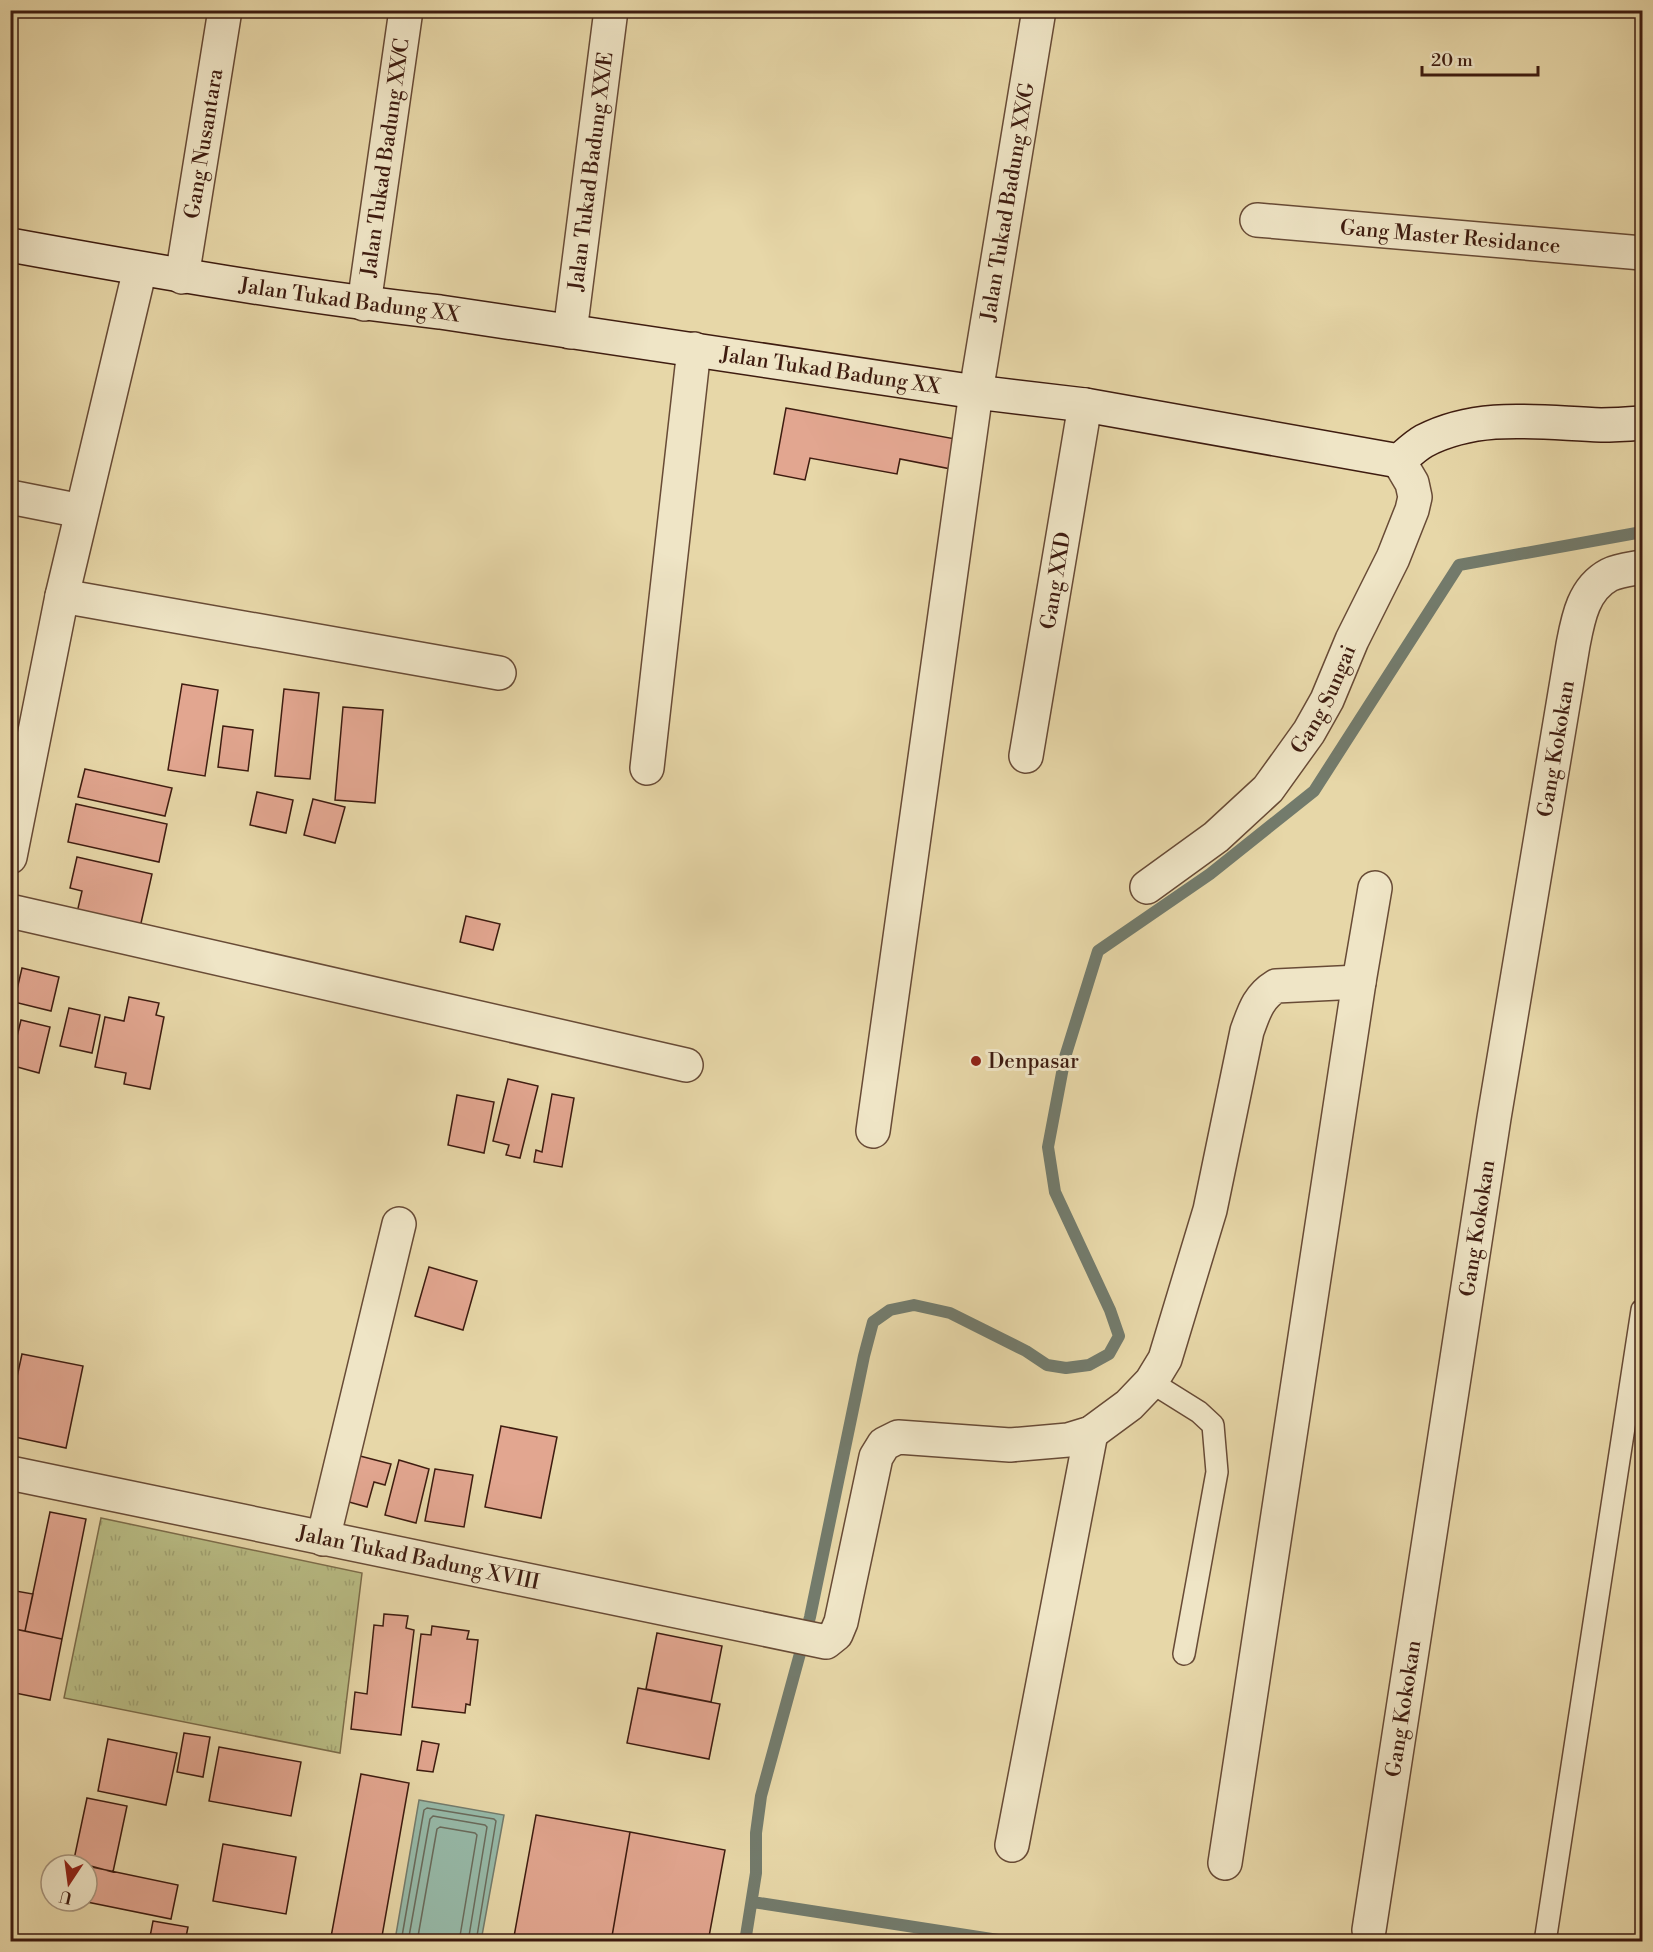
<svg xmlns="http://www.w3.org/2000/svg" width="1653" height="1952" font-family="'Libre Bodoni',serif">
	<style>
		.grass { fill: url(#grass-tufts); stroke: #7c6c4a; stroke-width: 1.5 }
		.water { fill: #97baa9; stroke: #737b6c; stroke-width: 1.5 }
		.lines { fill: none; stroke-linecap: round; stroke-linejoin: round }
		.shore { stroke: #6a6b5c; stroke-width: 1.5 }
		.stream { stroke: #737b6c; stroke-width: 12 }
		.building { fill: #e2a690; stroke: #3e1c10; stroke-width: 1.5 }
		.lane-casing { stroke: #684b36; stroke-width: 24 }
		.street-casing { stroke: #684b36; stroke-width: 36 }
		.secondary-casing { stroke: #3e1c10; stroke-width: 36 }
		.lane { stroke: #efe5c6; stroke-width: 21 }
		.street { stroke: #efe5c6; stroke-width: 33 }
		.secondary { stroke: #efe5c6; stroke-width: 33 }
		.poi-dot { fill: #8f2418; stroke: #efe5c6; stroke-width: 2 }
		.labels { text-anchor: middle; stroke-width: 6; stroke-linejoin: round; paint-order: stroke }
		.street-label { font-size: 21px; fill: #3e1c10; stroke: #efe5c6 }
		.poi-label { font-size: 21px; fill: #3e1c10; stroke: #efe5c6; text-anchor: start }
	</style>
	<defs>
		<pattern id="grass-tufts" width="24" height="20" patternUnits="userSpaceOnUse" patternTransform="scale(1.5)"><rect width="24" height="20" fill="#b9bd85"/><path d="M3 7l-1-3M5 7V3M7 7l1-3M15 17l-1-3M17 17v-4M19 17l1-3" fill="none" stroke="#a0a272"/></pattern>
	</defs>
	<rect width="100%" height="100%" fill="#e7d7a8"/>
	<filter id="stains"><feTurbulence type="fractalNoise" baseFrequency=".00333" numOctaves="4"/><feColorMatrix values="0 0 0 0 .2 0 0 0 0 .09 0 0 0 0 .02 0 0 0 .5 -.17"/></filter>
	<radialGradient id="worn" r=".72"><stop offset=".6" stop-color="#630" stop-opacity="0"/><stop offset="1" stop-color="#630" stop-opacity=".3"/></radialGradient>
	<path class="grass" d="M101,1518L362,1573L340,1753L64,1698Z"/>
	<path class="water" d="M419,1800L504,1815L481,1941L395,1940Z"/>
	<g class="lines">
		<path class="shore" d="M401,1942L424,1810L427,1808L494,1819L496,1821L476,1942
			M408,1942L430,1819L433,1816L485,1825L487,1827L468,1942
			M417,1942L437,1829L440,1827L475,1833L477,1835L459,1942"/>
		<path class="stream" d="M753,1902L1011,1942
			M745,1942L756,1873V1833L761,1796L810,1617L864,1356L873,1322L890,1310L914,1305L950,1313L1026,1351L1047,1365L1066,1368L1089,1365L1109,1354L1119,1336L1110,1310L1055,1192L1048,1147L1065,1057L1098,951L1210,874L1314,791L1459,565L1642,532"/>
	</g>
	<path class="building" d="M786,408L961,440L956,470L900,459L897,474L810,458L805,480L774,474Z
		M182,684L218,690L205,776L168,770Z
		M284,689L319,693L310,779L275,776Z
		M343,707L383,710L375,803L335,800Z
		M223,726L253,730L248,771L218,767Z
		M85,769L172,788L165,816L78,797Z
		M257,792L293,800L286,833L250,825Z
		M313,799L345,807L335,843L304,835Z
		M76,804L167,824L159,862L68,842Z
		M77,857L152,874L139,932L76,917L82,891L70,888Z
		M466,916L500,924L493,950L460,942Z
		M22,968L59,977L51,1011L14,1002Z
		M129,997L159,1003L156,1015L164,1017L150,1089L124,1084L126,1073L95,1067L105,1017L124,1021Z
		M69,1008L100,1015L92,1053L60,1046Z
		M21,1020L50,1027L39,1073L10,1065Z
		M508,1079L538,1086L520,1158L506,1155L509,1145L493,1141Z
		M552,1094L574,1098L562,1167L534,1162L536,1150L542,1152Z
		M457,1095L494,1102L484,1153L448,1145Z
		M429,1267L477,1281L463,1330L415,1316Z
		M22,1354L83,1366L66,1448L10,1436V1409Z
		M501,1426L557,1437L541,1518L485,1507Z
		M360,1456L391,1464L385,1485L374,1482L367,1507L349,1502Z
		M399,1460L429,1469L416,1523L385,1515Z
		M435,1469L473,1475L464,1527L425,1521Z
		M50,1512L86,1519L62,1639L25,1631Z
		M10,1590L33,1594L25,1631L10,1628Z
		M384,1614L408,1616L406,1628L414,1630L401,1735L351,1729L355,1692L367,1694L374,1625L383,1626Z
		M432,1626L469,1631L467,1639L478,1640L470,1705L466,1704L465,1713L412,1707L421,1634L431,1635Z
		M10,1628L62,1639L50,1700L10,1692Z
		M657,1633L722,1646L711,1702L646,1689Z
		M638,1688L720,1704L709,1759L627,1743Z
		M184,1733L210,1737L203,1777L177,1772Z
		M108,1739L177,1753L166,1805L98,1791Z
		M422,1741L439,1744L433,1772L417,1770Z
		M219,1747L301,1762L291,1816L209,1801Z
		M361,1774L409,1783L381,1942H356L331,1937Z
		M87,1798L127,1806L113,1872L87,1865L73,1864Z
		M536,1815L630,1832L611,1942H513Z
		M630,1832L725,1850L708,1942H611Z
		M223,1844L296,1857L286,1914L213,1901Z
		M87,1866L178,1885L171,1919L82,1901H87Z
		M153,1921L188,1927L185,1942H149Z"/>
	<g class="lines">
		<defs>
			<path id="lane" d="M1151,1382L1199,1412L1213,1425L1217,1472L1184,1654
				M1545,1942L1642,1310"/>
			<g id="street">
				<path id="s1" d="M1257,220L1642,253"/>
				<path id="s2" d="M182,277L225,10"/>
				<path id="s3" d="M364,304L406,10"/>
				<path id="s4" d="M570,332L611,10"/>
				<path d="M10,497L81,511"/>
				<path d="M62,596L499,673"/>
				<path id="s5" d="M1026,756L1085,405"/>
				<path d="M647,768L694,349"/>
				<path d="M10,857L62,596L140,269"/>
				<path id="s6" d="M1147,887L1216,837L1268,789L1309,732L1327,700L1352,640L1393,558L1412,510L1415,497L1412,483L1399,461"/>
				<path d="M10,911L686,1065"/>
				<path id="s7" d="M873,1131L976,392L1039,10"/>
				<path id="s8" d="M10,1473L826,1642L836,1634L841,1622L876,1457L884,1444L898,1437L1010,1445L1068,1440L1091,1433L1129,1405L1151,1382L1165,1359L1210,1210L1247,1031C1254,1012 1258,997 1276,986L1359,982"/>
				<path d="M323,1539L399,1224"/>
				<path d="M1012,1845L1091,1433"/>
				<path d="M1225,1863L1359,982L1375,888"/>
				<path id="s9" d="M1369,1930L1494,1118L1573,645C1578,619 1583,589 1609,575C1619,570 1632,569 1642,567"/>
			</g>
			<g id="secondary">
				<path id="s10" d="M10,245C153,271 296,296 440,312L976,392L1085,405L1399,461C1407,454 1415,446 1424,441C1480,412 1541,423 1601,425C1615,425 1629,424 1642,423"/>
			</g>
		</defs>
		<use href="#lane" class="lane-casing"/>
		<use href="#street" class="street-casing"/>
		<use href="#secondary" class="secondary-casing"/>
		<use href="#lane" class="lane"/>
		<use href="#street" class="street"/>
		<use href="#secondary" class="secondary"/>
	</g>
	<circle class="poi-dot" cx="976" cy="1061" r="6"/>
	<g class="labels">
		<g class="street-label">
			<text dy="7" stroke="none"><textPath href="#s2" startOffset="135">Gang Nusantara</textPath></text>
			<text dy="7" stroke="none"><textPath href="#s3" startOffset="148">Jalan Tukad Badung XX/C</textPath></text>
			<text dy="7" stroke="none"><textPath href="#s4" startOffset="162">Jalan Tukad Badung XX/E</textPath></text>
			<text dy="7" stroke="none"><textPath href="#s7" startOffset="939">Jalan Tukad Badung XX/G</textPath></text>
			<text dy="7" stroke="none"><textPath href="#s1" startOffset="194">Gang Master Residance</textPath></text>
			<text dy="7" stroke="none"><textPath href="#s10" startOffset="344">Jalan Tukad Badung XX</textPath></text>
			<text dy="7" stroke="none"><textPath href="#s10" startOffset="830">Jalan Tukad Badung XX</textPath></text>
			<text dy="7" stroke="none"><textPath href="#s5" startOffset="178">Gang XXD</textPath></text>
			<text dy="7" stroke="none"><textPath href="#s6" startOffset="262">Gang Sungai</textPath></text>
			<text dy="7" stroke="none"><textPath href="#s9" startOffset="1196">Gang Kokokan</textPath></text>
			<text dy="7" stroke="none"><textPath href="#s9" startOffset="710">Gang Kokokan</textPath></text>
			<text dy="7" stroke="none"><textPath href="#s8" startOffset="417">Jalan Tukad Badung XVIII</textPath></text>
			<text dy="7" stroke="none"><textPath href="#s9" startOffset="224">Gang Kokokan</textPath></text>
		</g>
		<g class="poi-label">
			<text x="988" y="1068">Denpasar</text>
		</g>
	</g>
	<rect width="1653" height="1952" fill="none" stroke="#e7d7a8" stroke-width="36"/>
	<rect x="12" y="12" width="1629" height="1928" fill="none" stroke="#3e1c10" stroke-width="3"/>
	<rect x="18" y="18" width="1617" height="1916" fill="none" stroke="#3e1c10" stroke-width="1.5"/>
	<g transform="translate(69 1883) rotate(193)"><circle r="28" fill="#efe5c6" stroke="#a8957d" stroke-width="1.5"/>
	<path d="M0-4.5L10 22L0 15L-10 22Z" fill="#8f2418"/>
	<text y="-9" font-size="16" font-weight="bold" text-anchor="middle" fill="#3e1c10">U</text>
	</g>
	<path d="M1422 66v9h116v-9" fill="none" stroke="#3e1c10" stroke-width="3"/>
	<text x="1431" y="66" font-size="18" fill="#3e1c10" stroke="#efe5c6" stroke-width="4.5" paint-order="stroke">20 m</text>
	<rect width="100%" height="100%" filter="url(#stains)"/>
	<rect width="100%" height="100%" fill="url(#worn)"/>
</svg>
